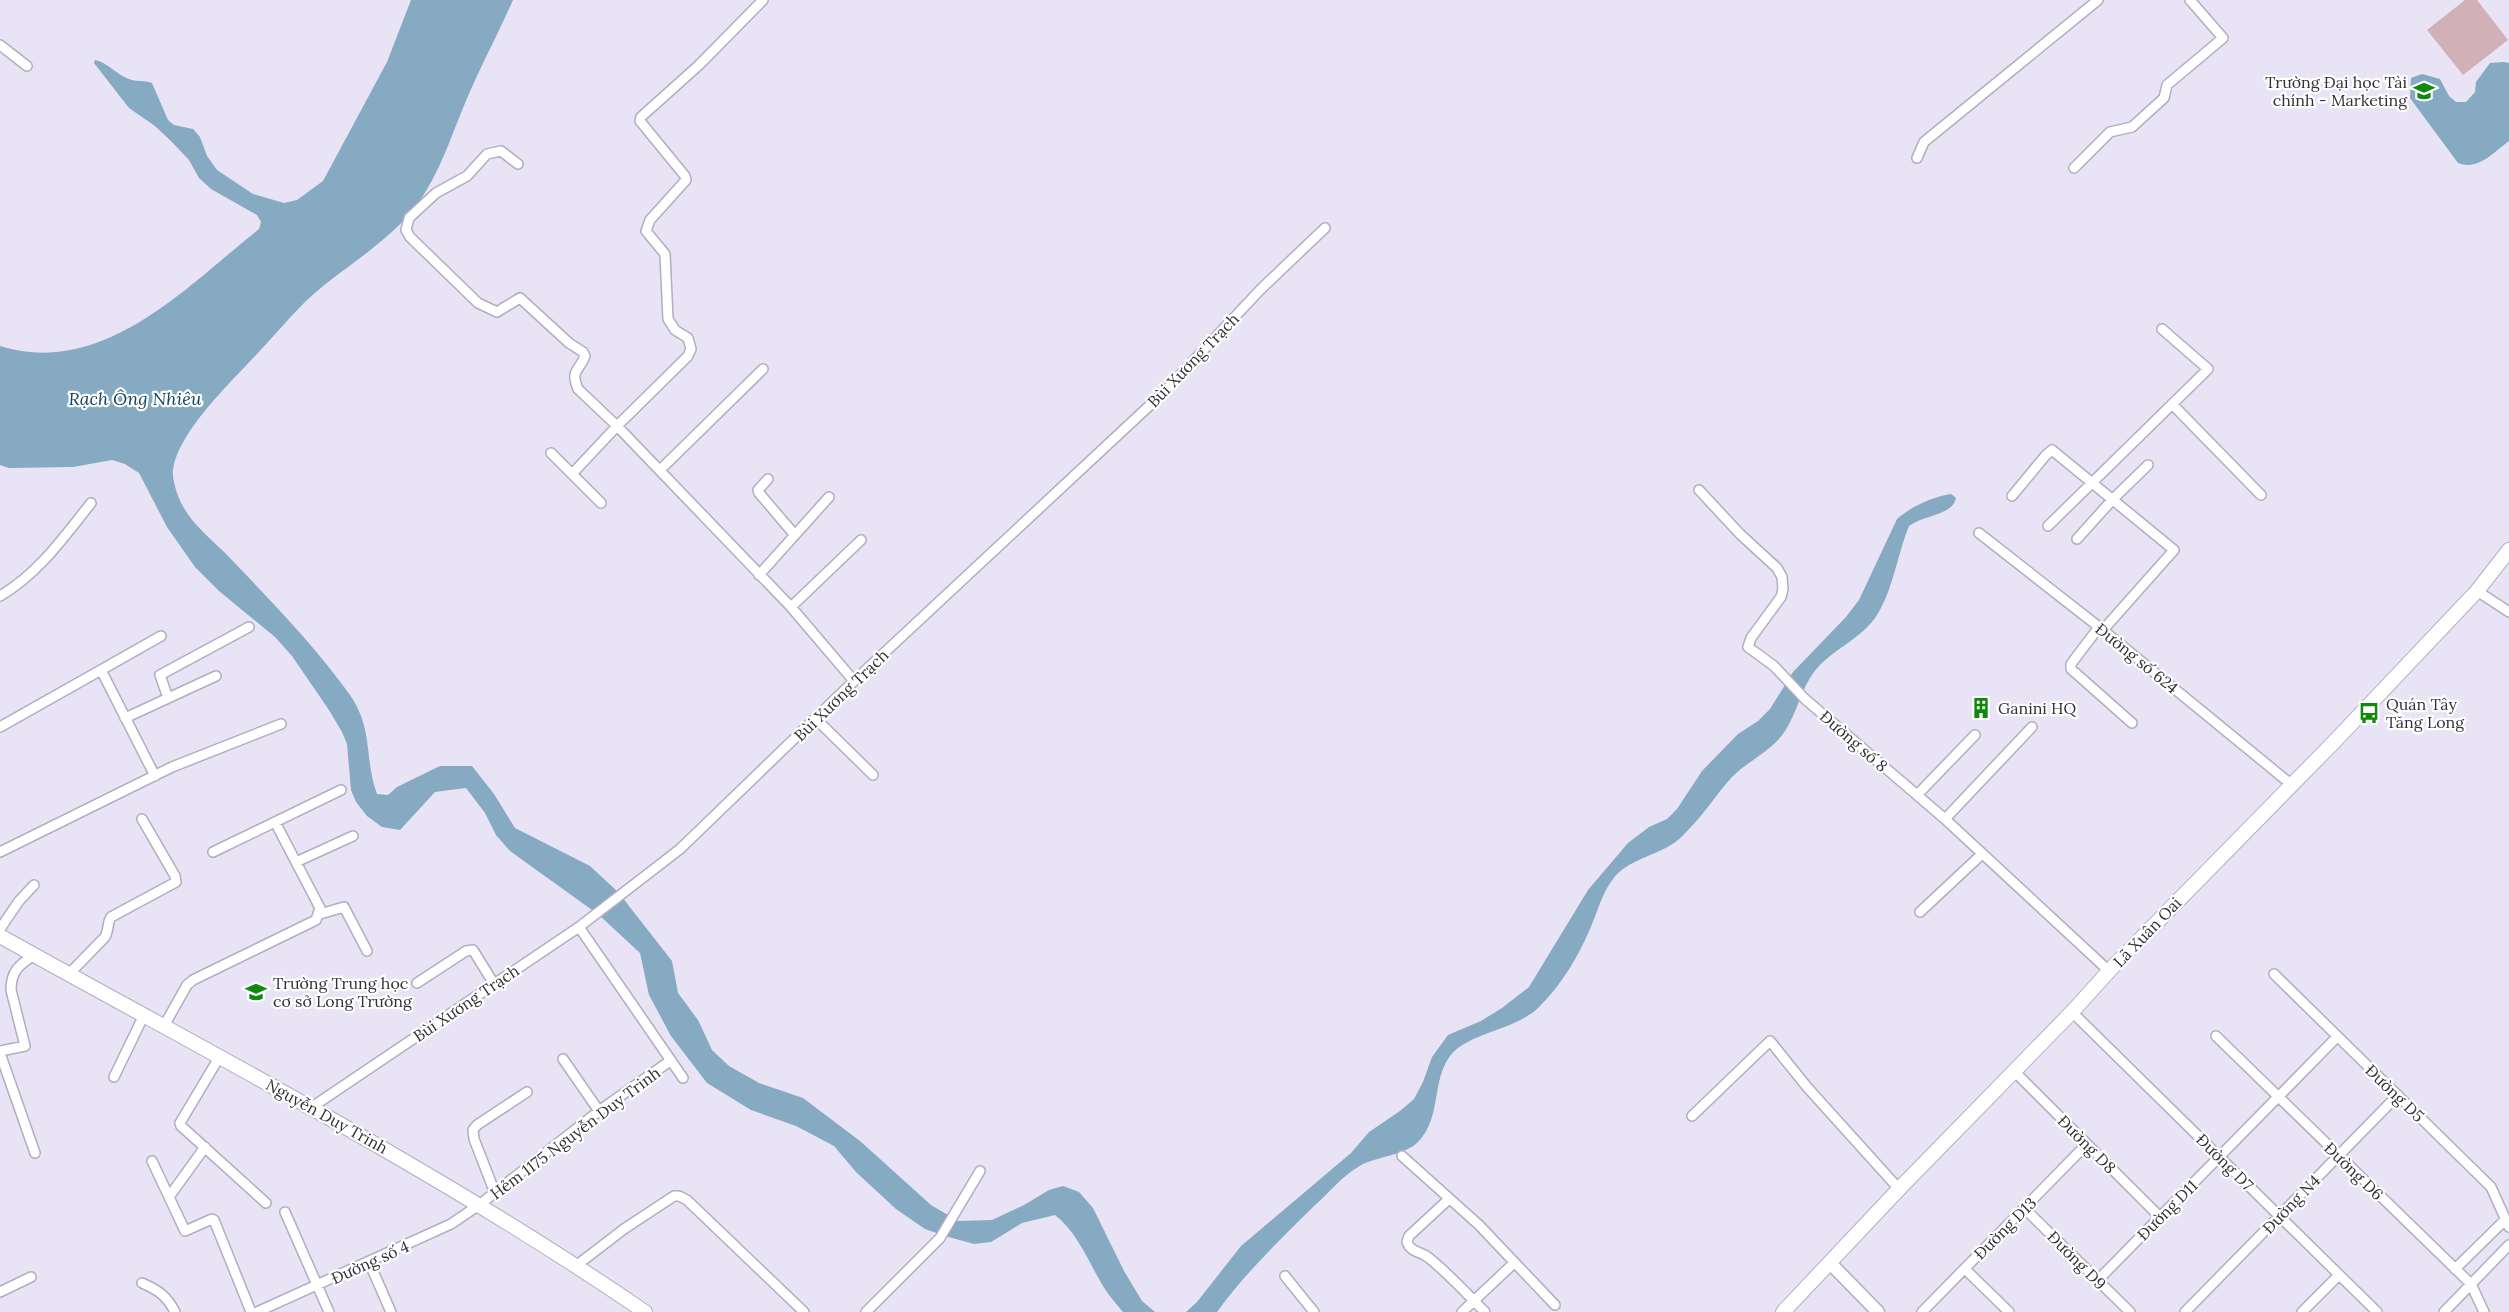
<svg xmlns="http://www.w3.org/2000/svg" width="2509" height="1312" font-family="Lora,serif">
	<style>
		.green { fill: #d1b0b8 }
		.water { fill: #85aac1 }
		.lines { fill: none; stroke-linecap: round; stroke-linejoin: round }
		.minor-casing { stroke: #b2adbf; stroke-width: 12 }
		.tertiary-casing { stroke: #b2adbf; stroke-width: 15 }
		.secondary-casing { stroke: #b2adbf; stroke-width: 16 }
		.minor { stroke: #fff; stroke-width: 9 }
		.tertiary { stroke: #fff; stroke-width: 12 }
		.secondary { stroke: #fff; stroke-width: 14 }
		.labels { text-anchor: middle; stroke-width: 4.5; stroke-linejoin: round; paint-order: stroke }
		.poi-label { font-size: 16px; fill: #323037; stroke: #fff; text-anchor: start }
		.street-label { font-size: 16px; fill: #323037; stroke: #fff }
		.water-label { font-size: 18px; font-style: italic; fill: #14435d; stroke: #fff }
	</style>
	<rect width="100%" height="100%" fill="#e9e3f6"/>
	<path class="green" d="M2465,0H2477L2508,40L2463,75L2427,30Z"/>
	<path class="water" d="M411,0H513C497,36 478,71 463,108C450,140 439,173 419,202C389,244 340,268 304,303C288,319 273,337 257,354C232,381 179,431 173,469C172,476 175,487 177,493C187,522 209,536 229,557C271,601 315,646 350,695C374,730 364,759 377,794L388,795L397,787L440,766H472L494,794L515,828L590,866L618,892L672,961L678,993L698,1020L712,1050L729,1066L759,1083L803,1098L860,1141L931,1205L958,1221L992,1220L1024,1205L1049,1190L1063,1186L1079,1192L1093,1208L1124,1271L1142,1301L1155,1312H1123C1116,1303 1108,1295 1103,1286C1088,1261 1078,1233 1055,1215L1022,1223L991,1242L974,1244L945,1236L925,1229L896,1209L856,1172L834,1146L796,1126L751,1110L707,1083L671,1036L649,995L640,953L599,915L510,851L496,835L485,813L466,788L435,792L400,830L382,827L367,816L356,802L351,790L347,744L342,732L329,710L292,656L275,637L219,591L195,567L167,527L139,473L125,464L112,460L73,467L9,468L0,465V346C103,378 186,287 259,229L261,222L257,215L211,189L199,178L189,160L172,142L155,126L129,108L94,63L95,60C107,62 117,75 129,79C136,82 144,80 152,83L168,120L174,125L193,129L200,137L207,156L217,170L253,194L284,203L297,200L323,181L387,62Z
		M2504,62L2509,63V141C2494,152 2478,171 2458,163L2410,98L2411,78L2422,74L2440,79L2449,96L2456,102H2466L2475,92L2476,82L2490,63Z
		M1951,494L1956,498C1952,516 1923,515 1909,526C1897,555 1893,592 1875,618C1858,641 1831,650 1814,672C1801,689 1797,713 1785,731C1772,751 1749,760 1732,777C1717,793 1706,812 1690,828C1685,833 1680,839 1674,843C1655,856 1627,860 1613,879C1602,893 1597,913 1590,929C1578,957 1562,984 1540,1006C1518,1030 1468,1032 1450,1056C1431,1082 1442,1117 1418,1142C1404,1156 1375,1156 1358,1167C1341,1177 1328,1194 1313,1207C1279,1241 1245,1273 1217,1312H1186L1197,1302L1241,1246L1351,1153L1369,1132L1400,1111L1414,1099L1423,1082L1432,1057L1448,1035L1481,1021L1502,1008L1529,987L1588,890L1628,843L1649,827L1667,819L1677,809L1702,771L1738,734L1758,721L1770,709L1793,672L1846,617L1859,600L1897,519C1912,506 1932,497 1951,494Z"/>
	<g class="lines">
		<defs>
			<path id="minor" d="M763,0L699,65L641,117L640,121L685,176L686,180L650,220L646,231L665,254L668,319L675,330L688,338L691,349L688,356L617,426L791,607L854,681
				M0,45L27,66
				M1917,158L1924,142L2098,0
				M518,164L501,151L487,154L467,176L436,193L409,218L406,230L410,237L478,303L497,312L520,298L569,343L583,352L585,356C579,372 570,369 578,389L617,426L572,474
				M2074,168L2110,132L2132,127L2164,98L2167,85L2223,38L2190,0
				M2172,404L2261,495
				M551,453L601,503
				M660,470L763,369
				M768,479L758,490L759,493L794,534
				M1699,490L1740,534L1777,568L1782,577L1783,589L1781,597L1751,638L1748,647L1774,666L1805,699L1945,819L2109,971
				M2012,496L2046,455L2052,450L2174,550L2103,630
				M2048,526L2208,369L2162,329
				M1979,533L2099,627L2292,785
				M2077,539L2113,499L2148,465
				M759,575L829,497
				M2477,591L2509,612
				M0,596C38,574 64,537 91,503
				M791,607L861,540
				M2099,627L2071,664V669L2132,723
				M168,698L160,675L249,627
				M125,718L216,676
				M816,719L873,775
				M0,727L101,670
				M155,776L101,670L161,636
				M1917,795L1975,735
				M1945,819L2032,727
				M0,852L172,767L281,724
				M213,852L341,790
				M296,862L353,836
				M1920,912L1982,854
				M320,914L344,907L367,951
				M579,927L683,1078
				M0,929L19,901L34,885
				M69,974L105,937C109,930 107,923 111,917L176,882L175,876L142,819
				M2274,974L2491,1187L2509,1227
				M417,983L466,951L473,950L494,984
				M2072,1012L2377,1312
				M164,1026L187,985L193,980L316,920L320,908L275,822
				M2216,1036L2471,1284L2484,1312
				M0,1051L25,1046L11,990C11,971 19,965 34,955
				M0,1053L35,1153
				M220,1056L180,1123L181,1126L266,1203
				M563,1059L599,1111
				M2014,1071L2160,1217
				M114,1077L144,1015
				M312,1107L579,927L680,849L854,681L1163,393L1261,289L1325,228
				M1692,1116L1770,1041L1807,1087L1899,1189
				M205,1147L169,1197L185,1231L212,1219L214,1220L251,1312
				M1402,1156L1479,1225L1555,1305
				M152,1161L169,1197
				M495,1193L474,1139L473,1130L477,1125L527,1092
				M1449,1199L1409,1236L1407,1242C1411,1253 1421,1251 1429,1258C1449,1274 1467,1294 1485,1312
				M2024,1208L2130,1312
				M285,1212L329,1312
				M369,1262L391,1312
				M577,1265L624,1229L674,1196H679L687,1200L804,1312
				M1965,1269L2009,1312
				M2455,1269L2506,1219
				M1285,1276L1314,1312
				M2098,1280L2337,1037
				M142,1283C158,1290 167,1296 175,1312
				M0,1292L31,1277
				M257,1312L451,1224L479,1205L599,1111L670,1061
				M866,1312L940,1238L980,1171
				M1462,1312L1514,1263
				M1922,1312L2087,1144
				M2185,1312L2398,1095
				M2302,1312L2339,1275
				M2444,1312L2509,1245"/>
			<path id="tertiary" d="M1831,1264L1878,1312"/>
			<path id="secondary" d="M0,936C217,1057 439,1171 645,1312
				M1783,1312L1899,1189L2072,1012L2109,971L2334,742L2477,591L2509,550"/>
		</defs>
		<use href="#minor" class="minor-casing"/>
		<use href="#tertiary" class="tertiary-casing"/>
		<use href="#secondary" class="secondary-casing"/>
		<use href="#minor" class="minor"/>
		<use href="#tertiary" class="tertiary"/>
		<use href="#secondary" class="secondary"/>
	</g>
	<defs>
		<symbol id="university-bare" viewBox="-9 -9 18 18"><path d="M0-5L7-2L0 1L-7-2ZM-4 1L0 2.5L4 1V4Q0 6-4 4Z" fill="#10880b" stroke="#fff" stroke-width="2.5" paint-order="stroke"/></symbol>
		<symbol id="building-bare" viewBox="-9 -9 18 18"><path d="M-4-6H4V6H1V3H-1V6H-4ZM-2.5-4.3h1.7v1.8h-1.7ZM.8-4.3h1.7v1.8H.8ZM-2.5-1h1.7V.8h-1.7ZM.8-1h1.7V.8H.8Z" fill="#10880b" stroke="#fff" stroke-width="2.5" paint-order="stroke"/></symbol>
		<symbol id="bus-bare" viewBox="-9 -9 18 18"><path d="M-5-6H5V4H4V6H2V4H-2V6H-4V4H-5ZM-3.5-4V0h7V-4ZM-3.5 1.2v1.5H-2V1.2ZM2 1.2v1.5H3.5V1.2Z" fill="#10880b" stroke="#fff" stroke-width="2.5" paint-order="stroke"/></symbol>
		<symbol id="school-bare" viewBox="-9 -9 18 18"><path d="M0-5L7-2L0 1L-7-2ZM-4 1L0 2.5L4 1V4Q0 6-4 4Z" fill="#10880b" stroke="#fff" stroke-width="2.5" paint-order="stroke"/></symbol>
	</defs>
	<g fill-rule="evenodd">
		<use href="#university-bare" x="2409" y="76" width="30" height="30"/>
		<use href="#building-bare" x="1966" y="693" width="30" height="30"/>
		<use href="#bus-bare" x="2354" y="698" width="30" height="30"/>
		<use href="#school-bare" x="241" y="977" width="30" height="30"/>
	</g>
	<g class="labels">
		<g class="poi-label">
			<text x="2407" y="88" text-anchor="end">Trường Đại học Tài<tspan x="2407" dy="18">chính - Marketing</tspan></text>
			<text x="2386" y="710">Quán Tây<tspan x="2386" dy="18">Tăng Long</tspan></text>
			<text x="1998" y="714">Ganini HQ</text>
			<text x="273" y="989">Trường Trung học<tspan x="273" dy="18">cơ sở Long Trường</tspan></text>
		</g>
		<g class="street-label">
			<text transform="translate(1193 360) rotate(-46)" y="6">Bùi Xương Trạch</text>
			<text transform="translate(2137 658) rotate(39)" y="6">Đường số 624</text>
			<text transform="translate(841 695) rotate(-44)" y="6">Bùi Xương Trạch</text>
			<text transform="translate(1854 741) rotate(41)" y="6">Đường số 8</text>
			<text transform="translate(2147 932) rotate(-46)" y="6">Lã Xuân Oai</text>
			<text transform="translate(466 1003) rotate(-34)" y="6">Bùi Xương Trạch</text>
			<text transform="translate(2395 1093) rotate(44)" y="6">Đường D5</text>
			<text transform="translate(327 1116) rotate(29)" y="6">Nguyễn Duy Trinh</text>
			<text transform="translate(575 1133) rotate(-37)" y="6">Hẻm 1175 Nguyễn Duy Trinh</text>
			<text transform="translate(2087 1144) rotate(45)" y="6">Đường D8</text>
			<text transform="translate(2225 1162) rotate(45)" y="6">Đường D7</text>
			<text transform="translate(2354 1171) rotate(44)" y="6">Đường D6</text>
			<text transform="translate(2291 1204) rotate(-46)" y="6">Đường N4</text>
			<text transform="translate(2167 1210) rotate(-45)" y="6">Đường D11</text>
			<text transform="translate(2005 1228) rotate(-45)" y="6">Đường D13</text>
			<text transform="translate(2077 1260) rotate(45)" y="6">Đường D9</text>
			<text transform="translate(370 1262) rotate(-24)" y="6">Đường số 4</text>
		</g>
		<g class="water-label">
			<text x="135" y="405">Rạch Ông Nhiêu</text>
		</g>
	</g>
</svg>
